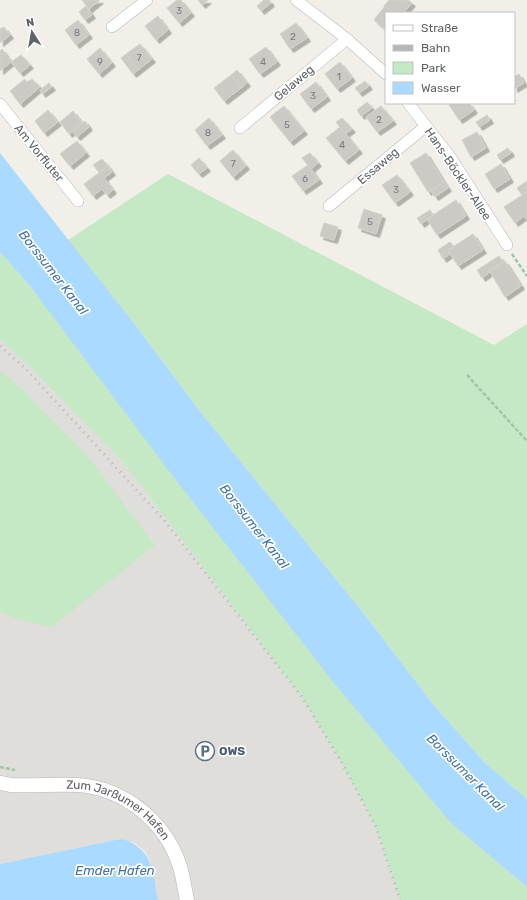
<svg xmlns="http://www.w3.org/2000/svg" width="527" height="900" font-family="Rubik,sans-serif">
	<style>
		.industrial { fill: #e0deda }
		.green { fill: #c5e8c5 }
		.water { fill: #aadaff }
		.building { fill: #cccac5; stroke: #d6d1c6; filter: url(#shadow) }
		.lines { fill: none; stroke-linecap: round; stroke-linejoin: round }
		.minor-casing { stroke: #b5b8bc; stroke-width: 12 }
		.tertiary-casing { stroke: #b5b8bc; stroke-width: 15 }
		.path { stroke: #9cc7a9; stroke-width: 2.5; stroke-dasharray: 4 2; stroke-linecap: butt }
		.minor { stroke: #fff; stroke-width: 11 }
		.tertiary { stroke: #fff; stroke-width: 14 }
		.rail { stroke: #b6b7b8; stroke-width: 3; stroke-dasharray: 1 5; stroke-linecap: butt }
		.labels { text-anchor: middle; stroke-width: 3.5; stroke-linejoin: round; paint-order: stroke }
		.number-label { font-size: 10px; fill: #7a7d7f }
		.street-label { font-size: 12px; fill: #5f6368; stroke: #fff }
		.service-label { font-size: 12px; font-weight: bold; fill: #4e5e75; stroke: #fff; text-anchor: start }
		.water-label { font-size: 13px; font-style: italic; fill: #4174aa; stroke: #fff }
	</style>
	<defs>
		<filter id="shadow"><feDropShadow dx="3.5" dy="3.5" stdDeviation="0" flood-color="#0004"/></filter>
	</defs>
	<rect width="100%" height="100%" fill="#f1efe8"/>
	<path class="industrial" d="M0,252L451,823L527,887V900H158L150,860L145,851L136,844L124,839L115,840L0,864Z"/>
	<path class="green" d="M168,174L494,345L527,324V799L484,762L433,704L365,615L199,410L137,327L68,240Z
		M0,252L30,286L451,823L527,887V900H400L376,827L342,763L302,697L124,463L22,359L0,340Z
		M0,370L24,391L90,459L155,545L52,627L20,620L0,612Z"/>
	<path class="water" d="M0,153L137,327L199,410L365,615L433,704L484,762L527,799V887L451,823L334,683L172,475L30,286L0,252Z
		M124,839C155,852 152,871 158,900H0V864L115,840Z"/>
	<path class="building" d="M82,0H100L89,9Z
		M177,0H181L191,13L179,23L167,8Z
		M198,0H208L202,5Z
		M264,0H269L271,3L261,11L257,6Z
		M389,0H408L412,3L403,13H393L384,6Z
		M86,6L92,15L85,20L79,12Z
		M385,6L393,13H386V30L374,20Z
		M158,16L168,30L156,40L145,26Z
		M78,20L89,35L76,45L65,30Z
		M296,23L307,38L290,49L280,34Z
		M4,27L10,35L0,43V29Z
		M140,44L152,59L138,70L126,54Z
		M266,47L277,62L260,74L249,59Z
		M100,48L112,63L99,74L87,59Z
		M2,49L11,62L0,71V51Z
		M126,54L138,70L133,74L121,58Z
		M21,55L30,65L20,73L11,62Z
		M340,62L352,78L337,89L325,74Z
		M237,70L247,83L241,88L231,75Z
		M519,74L524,83L514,89V77Z
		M231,75L241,88L224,101L214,88Z
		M25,79L27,82L32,79L40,87L20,104L10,91Z
		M365,81L369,86L359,93L355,88Z
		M316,82L327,97L311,109L300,94Z
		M49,83L52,87L42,94L40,90Z
		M367,102L372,108L361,116L357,110Z
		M448,103H469L474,110L459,120Z
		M284,106L304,131L290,142L270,117Z
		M381,106L393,121L377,132L366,117Z
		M48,110L58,122L44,133L35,121Z
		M73,111L82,123L69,134L60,122Z
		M487,115L490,120L479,127L476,122Z
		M209,118L222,135L207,146L195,130Z
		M342,118L352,129L345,134L336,122Z
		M85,121L89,127L77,137L72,131Z
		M340,127L359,150L345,161L326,138Z
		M477,132L486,148L471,157L462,140Z
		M77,141L86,153L70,166L60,154Z
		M508,148L511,153L500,160L497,155Z
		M233,150L246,166L233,177L220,161Z
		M310,153L318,163L311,169L302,158Z
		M426,153L444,182L428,192L410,163Z
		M199,158L203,163L195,170L191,165Z
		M102,159L108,166L99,172L93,165Z
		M203,163L207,168L199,174L195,170Z
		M501,164L510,179L494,189L485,174Z
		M308,165L319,180L303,191L292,176Z
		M108,166L112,172L104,178L113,190L107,195L102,189L93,196L84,184Z
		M397,175L410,192L395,203L382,185Z
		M527,181V192L522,195L517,188Z
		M444,182L448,188L435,197L431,191Z
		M527,192V220L524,216L515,223L504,207Z
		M456,200L466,216L437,235L427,219Z
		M364,209L382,215L376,234L358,228Z
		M430,210L433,215L421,224L417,218Z
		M324,223L338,227L334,240L320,236Z
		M473,234L483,250L458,266L448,250Z
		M450,242L454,247L448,250L450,254L443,259L438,250Z
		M499,256L503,262L482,278L477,270Z
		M505,261L521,286L505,297L489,270Z"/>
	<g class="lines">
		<defs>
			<path id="minor" d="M296,0L347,39L386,74
				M112,27L147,0
				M408,103L451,158L507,245
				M0,104L78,201
				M240,128L347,39
				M329,206L426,126"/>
			<g id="tertiary">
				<path id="s1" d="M0,783L11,785C33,786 56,784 78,785C123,788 163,820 178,861C183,873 184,887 187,900"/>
			</g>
		</defs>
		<use href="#minor" class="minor-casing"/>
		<use href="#tertiary" class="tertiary-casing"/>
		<path class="path" d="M512,254L527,276
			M467,375L527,441
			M0,767L15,770"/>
		<use href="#minor" class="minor"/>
		<use href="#tertiary" class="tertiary"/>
		<path class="rail" d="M0,346L25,368L164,520L302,697L342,763L376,827L400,900"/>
	</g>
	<defs>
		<symbol id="parking-ring" viewBox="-11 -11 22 22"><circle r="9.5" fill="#fff" stroke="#5c6f8a" stroke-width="1.5"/><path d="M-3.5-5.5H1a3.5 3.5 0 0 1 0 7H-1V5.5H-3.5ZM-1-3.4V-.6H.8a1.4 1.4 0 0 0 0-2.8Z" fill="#5c6f8a"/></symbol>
	</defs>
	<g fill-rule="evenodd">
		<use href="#parking-ring" x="194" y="740" width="22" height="22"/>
	</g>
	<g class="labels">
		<g class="number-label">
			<text x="179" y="14">3</text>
			<text x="77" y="36">8</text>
			<text x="293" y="40">2</text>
			<text x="139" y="61">7</text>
			<text x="100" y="65">9</text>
			<text x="263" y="65">4</text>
			<text x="339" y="80">1</text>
			<text x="313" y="99">3</text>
			<text x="379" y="123">2</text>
			<text x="287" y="128">5</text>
			<text x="208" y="136">8</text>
			<text x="342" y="148">4</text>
			<text x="233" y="167">7</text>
			<text x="305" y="182">6</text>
			<text x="396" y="193">3</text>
			<text x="370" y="225">5</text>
		</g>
		<g class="street-label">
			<text transform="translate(294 83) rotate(-40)" y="4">Gelaweg</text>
			<text transform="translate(39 153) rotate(51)" y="4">Am Vorfluter</text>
			<text transform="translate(378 166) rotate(-40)" y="4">Essaweg</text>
			<text transform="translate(458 174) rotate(56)" y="4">Hans-Böckler-Allee</text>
			<text dy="4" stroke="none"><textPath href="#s1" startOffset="126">Zum Jarßumer Hafen</textPath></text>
		</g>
		<g class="service-label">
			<text x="219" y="755">OWS</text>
		</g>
		<g class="water-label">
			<text transform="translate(54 272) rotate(52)" y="5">Borssumer Kanal</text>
			<text transform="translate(255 526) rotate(52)" y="5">Borssumer Kanal</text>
			<text transform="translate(466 772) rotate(45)" y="5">Borssumer Kanal</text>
			<text x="115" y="875">Emder Hafen</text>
		</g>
	</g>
	<rect x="385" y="12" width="130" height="92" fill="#ffffff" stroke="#bfc1c3"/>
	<rect x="393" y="25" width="20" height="6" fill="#ffffff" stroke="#bfc1c3"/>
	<text x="421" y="32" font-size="12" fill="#5f6368">Straße</text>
	<rect x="393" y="45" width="20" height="6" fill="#b6b7b8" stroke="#bfc1c3"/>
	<text x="421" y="52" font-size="12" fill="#5f6368">Bahn</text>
	<rect x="393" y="62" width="20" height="12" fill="#c5e8c5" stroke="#bfc1c3"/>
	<text x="421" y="72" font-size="12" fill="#5f6368">Park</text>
	<rect x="393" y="82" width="20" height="12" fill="#aadaff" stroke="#bfc1c3"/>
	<text x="421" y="92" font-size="12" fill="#5f6368">Wasser</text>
	<g transform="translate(32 32) rotate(349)" stroke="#ffffff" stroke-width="3" paint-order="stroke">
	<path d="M0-3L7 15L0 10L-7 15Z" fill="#5f6368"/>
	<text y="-6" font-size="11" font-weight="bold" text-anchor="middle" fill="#5f6368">N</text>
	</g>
</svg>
